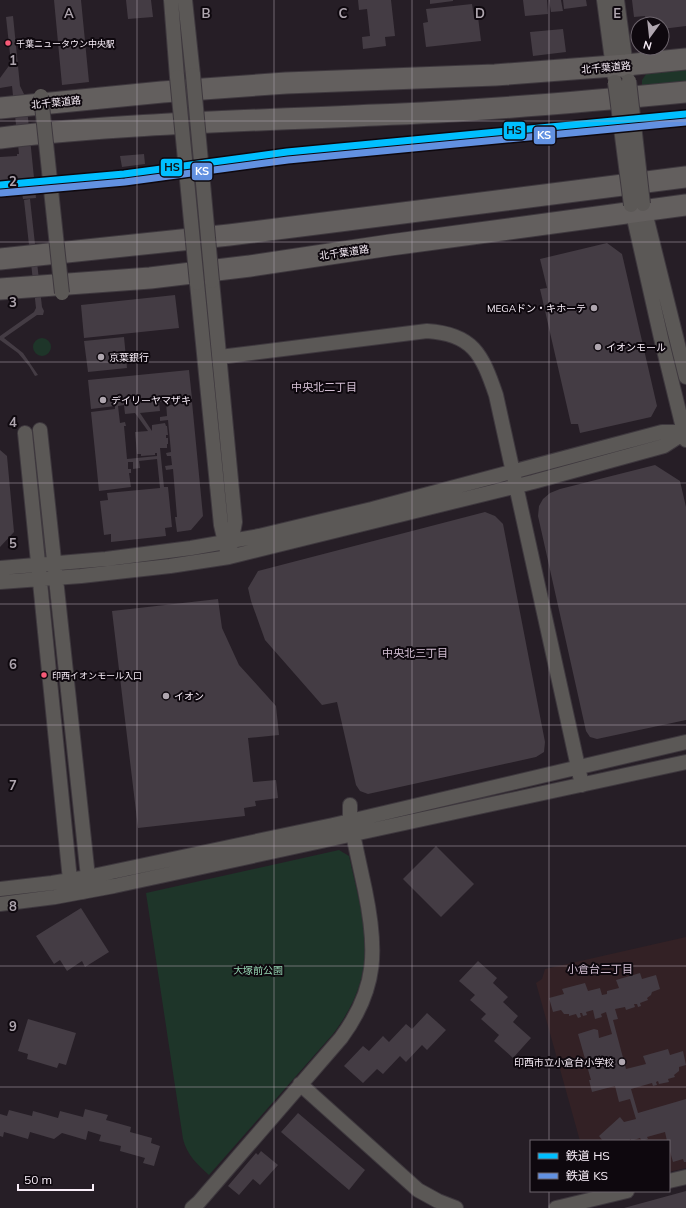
<svg xmlns="http://www.w3.org/2000/svg" width="686" height="1208" font-family="Mulish,'Noto Sans JP',sans-serif">
	<style>
		.education { fill: #332125 }
		.green { fill: #1e3529 }
		.building { fill: #443c44; fill-rule: evenodd }
		.lines { fill: none; stroke-linecap: round; stroke-linejoin: round }
		.minor-casing { stroke: #3e383e; stroke-width: 16 }
		.highway-casing { stroke: #3e383e; stroke-width: 23 }
		.minor { stroke: #5b5856; stroke-width: 14 }
		.highway { stroke: #635f5e; stroke-width: 21 }
		.minor-bridge-casing { stroke: #3e383e; stroke-width: 16; stroke-linecap: butt }
		.minor-bridge { stroke: #5b5856; stroke-width: 14 }
		.rail-1-casing { stroke: #0e080e; stroke-width: 10 }
		.rail-2-casing { stroke: #0e080e; stroke-width: 10 }
		.rail-1 { stroke: #00bfff; stroke-width: 7 }
		.rail-2 { stroke: #6291e1; stroke-width: 7 }
		.grid { fill: none; stroke: #afa6af; stroke-width: 1; stroke-opacity: 0.55 }
		.bus-dot { fill: #f75a77; stroke: #0e080e; stroke-width: 1.5 }
		.poi-dot { fill: #afa6af; stroke: #0e080e; stroke-width: 1.5 }
		.labels { text-anchor: middle; stroke-width: 4; stroke-linejoin: round; paint-order: stroke }
		.bus-label { font-size: 9px; fill: #f9eff9; stroke: #0e080e; text-anchor: start }
		.street-label { font-size: 10px; fill: #f9eff9; stroke: #0e080e }
		.poi-label { font-size: 10px; fill: #f9eff9; stroke: #0e080e; text-anchor: start }
		.park-label { font-size: 10px; fill: #95d5b2; stroke: #0e080e }
		.neighbourhood-label { font-size: 11px; fill: #d3bfd3; stroke: #0e080e }
		.grid-label { font-size: 13px; text-anchor: middle; font-weight: bold; fill: #afa6af; stroke: #0e080e; stroke-width: 4; stroke-linejoin: round; paint-order: stroke }
		.line-badge { stroke: #0e080e; stroke-width: 1.5 }
		.badge-label { font-size: 11px; text-anchor: middle; font-weight: bold; fill: #fff }
		.pale-badge-label { font-size: 11px; text-anchor: middle; font-weight: bold; fill: #111 }
	</style>
	<rect width="100%" height="100%" fill="#261e26"/>
	<path class="education" d="M686,937V1168L669,1172V1141H580L536,983L542,979L545,969Z"/>
	<path class="green" d="M686,66V83L642,88V80L649,70Z
		M33 347a9 9 0 1 1 18 0a9 9 0 1 1-18 0Z
		M339,850L349,856C365,927 381,970 333,1034L209,1175C197,1164 187,1155 183,1139L146,893Z"/>
	<path class="building" d="M54,0H81L89,82L62,85Z
		M126,0H151L153,17L128,19Z
		M358,0H391L395,36L385,37L386,46L363,49L362,37L370,36L367,9L359,10Z
		M430,0H453V1L430,4Z
		M523,0H547L548,14L525,16Z
		M549,0H561L563,11L551,12Z
		M563,0H586L587,6L564,9Z
		M632,0H686V26L662,29V24H646L645,16L634,17Z
		M472,4L474,17H478L481,41L426,47L423,23L428,22L426,9Z
		M13,16L20,86L26,98L36,198L23,199L21,187L0,190V157L17,156V154H19L12,86L0,88V78L11,63L6,17Z
		M563,29L566,52L533,56L530,32Z
		M144,154L145,164L122,167L120,156Z
		M30,199L42,307L44,311L43,315H37L4,338L23,353L38,375L35,376L29,366L18,353L0,340V336L34,312L36,308L24,200Z
		M607,243L622,254L657,406L651,417L580,433L578,424H571L540,289L547,288L540,259Z
		M175,295L179,328L84,338L81,305Z
		M124,337L127,368L88,372L84,341Z
		M189,370L192,399L169,401V405L192,402L203,516L191,530L177,532L175,517H177L173,469L166,470L165,466L172,465L171,456H167L166,453L171,452L168,420L160,421V417L167,416L166,401L159,402L160,411L140,413L152,431V425L165,423L166,426H167L168,435H166V438H168V444H167V448H160L164,487H168L172,527L165,528L166,536L111,542V534L104,535L100,501L108,500L107,493L160,488L157,459L139,461L140,468L133,469V462H128V469H131V473H129L131,487L99,491L91,412L115,409V406L91,409L88,380ZM124,405L125,414L135,413L148,431L135,432L137,454H141V456L155,455V453H157V456L127,459L124,426H126L125,422L120,423L118,406Z
		M0,450L7,456L14,532L0,547Z
		M655,465L680,481L686,507V720L597,739L590,737L586,731L538,516L539,506L543,499L550,493L560,489Z
		M485,512L495,516L503,524L545,742L544,752L536,757L368,794L360,791L356,785L337,702L322,705L265,640L251,601L248,588L258,571Z
		M218,599L222,628L239,665L276,706L279,735L248,738L253,782L276,780L278,798L255,801L256,806L244,808L245,816L138,828L112,611Z
		M436,846L474,884L441,917L403,879Z
		M81,908L109,952L85,967L82,961L67,971L60,960L54,964L36,936Z
		M478,961L497,978L493,983L508,997L503,1002L518,1016L513,1022L531,1038L513,1058L494,1041L499,1035L481,1019L486,1014L470,1000L475,995L459,981Z
		M640,973L642,979L656,975L660,989L652,992L651,995L647,998L648,1000L640,1003L641,1006L638,1007L637,1004H634L635,1007L626,1010L625,1007L615,1009L618,1019L613,1020L626,1069L646,1064L643,1056L668,1049L670,1055L683,1051L686,1065L679,1067V1071L674,1075L675,1077L668,1079L669,1082L659,1084L658,1081L656,1082L657,1085L653,1086L652,1083L631,1089L638,1113L686,1099V1162H684L683,1159L673,1162L669,1148V1141H667L665,1132L647,1137L648,1139L642,1141L640,1138L631,1141V1139L628,1141H603L599,1136L620,1117L624,1122L636,1119L630,1099L619,1102L615,1086L592,1092L589,1080H591L578,1034L594,1029L598,1030L599,1038L612,1034L606,1012L601,1014L602,1017L595,1019L593,1010L586,1012L587,1015L583,1016L582,1013H580L581,1017L578,1018L576,1014L569,1016V1014H564L561,1010L553,1012L549,998L564,994L562,989L585,983L588,991L600,988L602,995L607,994V991L619,988L616,980Z
		M427,1013L446,1030L427,1050L422,1045L406,1062L400,1056L383,1074L377,1069L363,1083L344,1066L363,1046L369,1051L383,1036L389,1042L406,1024L412,1029Z
		M28,1019L76,1033L66,1065L59,1063L57,1068L27,1059L28,1054L18,1051Z
		M85,1109L108,1115L106,1120L131,1127L130,1132L152,1138L151,1143L160,1146L154,1166L143,1163L145,1158L120,1151L121,1146L99,1141L101,1135L88,1131L86,1140L62,1133L54,1139L30,1132L28,1139L4,1132L3,1137L0,1136V1114L7,1116L9,1110L32,1116L33,1111L58,1118L60,1111L83,1117Z
		M298,1113L365,1170L349,1190L281,1132Z
		M261,1151L278,1165L260,1185L253,1179L239,1195L228,1186L256,1153L258,1155Z
		M686,1191V1208H624Z"/>
	<g class="lines">
		<defs>
			<path id="minor" d="M171,0L177,77
				M185,0L193,75
				M604,0L614,75
				M617,0L627,73
				M643,204L686,377
				M631,205L661,338L686,440
				M212,281L235,522L230,549
				M197,283L221,525L227,551
				M220,357L427,331C473,334 482,354 496,395L582,785
				M25,433L70,880L83,892L88,877L40,430
				M0,568L106,559L191,548L259,536L372,509L662,432H686
				M0,582L81,576L170,566L229,557L533,482L664,446L684,433
				M0,889L52,883L88,877L333,825L686,742
				M0,904L55,897L114,886L686,762
				M300,1084L418,1190L438,1201L456,1208
				M669,1181L686,1177
				M192,1208L199,1202L341,1038C378,988 377,948 365,890C360,866 355,844 350,821V805
				M556,1208L627,1191"/>
			<path id="highway" d="M0,108L162,92L286,83L495,75L626,65L686,59
				M0,138C125,123 251,121 376,115C480,111 583,102 686,92
				M0,259L229,235L686,177
				M0,289L150,278L250,266L390,245L686,205"/>
		</defs>
		<use href="#minor" class="minor-casing"/>
		<use href="#highway" class="highway-casing"/>
		<use href="#minor" class="minor"/>
		<use href="#highway" class="highway"/>
		<defs>
			<path id="minor-bridge" d="M193,75L212,281
				M177,77L197,283
				M629,81L643,204
				M615,82L631,205
				M41,96L62,293"/>
		</defs>
		<use href="#minor-bridge" class="minor-bridge-casing"/>
		<use href="#minor-bridge" class="minor-bridge"/>
		<defs>
			<path id="rail-1" d="M0,185L124,174L287,152L686,114"/>
			<path id="rail-2" d="M1,193L125,182L288,160L686,122"/>
		</defs>
		<use href="#rail-1" class="rail-1-casing"/>
		<use href="#rail-2" class="rail-2-casing"/>
		<use href="#rail-1" class="rail-1"/>
		<use href="#rail-2" class="rail-2"/>
	</g>
	<path class="grid" d="M137,0V1208M274,0V1208M412,0V1208M549,0V1141M0,121H686M0,242H686M0,362H686M0,483H686M0,604H686M0,725H686M0,846H686M0,966H686M0,1087H686M549,1191V1208"/>
	<g class="bus-dot">
		<circle cx="8" cy="43" r="3.5"/>
		<circle cx="44" cy="675" r="3.5"/>
	</g>
	<g class="poi-dot">
		<circle cx="594" cy="308" r="4"/>
		<circle cx="598" cy="347" r="4"/>
		<circle cx="101" cy="357" r="4"/>
		<circle cx="103" cy="400" r="4"/>
		<circle cx="166" cy="696" r="4"/>
		<circle cx="622" cy="1062" r="4"/>
	</g>
	<g class="labels">
		<g class="bus-label">
			<text x="16" y="47">千葉ニュータウン中央駅</text>
			<text x="52" y="679">印西イオンモール入口</text>
		</g>
		<g class="street-label">
			<text transform="translate(606 67) rotate(-5)" y="4">北千葉道路</text>
			<text transform="translate(56 102) rotate(-6)" y="4">北千葉道路</text>
			<text transform="translate(344 252) rotate(-8)" y="4">北千葉道路</text>
		</g>
		<g class="poi-label">
			<text x="586" y="312" text-anchor="end">MEGAドン・キホーテ</text>
			<text x="606" y="351">イオンモール</text>
			<text x="109" y="361">京葉銀行</text>
			<text x="111" y="404">デイリーヤマザキ</text>
			<text x="174" y="700">イオン</text>
			<text x="614" y="1066" text-anchor="end">印西市立小倉台小学校</text>
		</g>
		<g class="park-label">
			<text x="258" y="974">大塚前公園</text>
		</g>
		<g class="neighbourhood-label">
			<text x="324" y="391">中央北二丁目</text>
			<text x="415" y="657">中央北三丁目</text>
			<text x="600" y="973">小倉台二丁目</text>
		</g>
	</g>
	<g class="grid-label">
		<text x="69" y="18">A</text>
		<text x="206" y="18">B</text>
		<text x="343" y="18">C</text>
		<text x="480" y="18">D</text>
		<text x="617" y="18">E</text>
		<text x="13" y="65">1</text>
		<text x="13" y="186">2</text>
		<text x="13" y="307">3</text>
		<text x="13" y="427">4</text>
		<text x="13" y="548">5</text>
		<text x="13" y="669">6</text>
		<text x="13" y="790">7</text>
		<text x="13" y="911">8</text>
		<text x="13" y="1031">9</text>
	</g>
	<g class="line-badge">
		<rect x="503" y="121" width="23" height="19" rx="4" fill="#00bfff"/>
		<rect x="533" y="126" width="23" height="19" rx="4" fill="#6291e1"/>
		<rect x="160" y="158" width="23" height="19" rx="4" fill="#00bfff"/>
		<rect x="191" y="162" width="22" height="19" rx="4" fill="#6291e1"/>
	</g>
	<g class="badge-label">
		<text x="544" y="139">KS</text>
		<text x="202" y="175">KS</text>
	</g>
	<g class="pale-badge-label">
		<text x="514" y="134">HS</text>
		<text x="172" y="171">HS</text>
	</g>
	<rect x="530" y="1140" width="140" height="52" fill="#0e080e" stroke="#6c646c"/>
	<rect x="538" y="1153" width="20" height="6" fill="#00bfff" stroke="#6c646c"/>
	<text x="566" y="1160" font-size="12" fill="#f9eff9">鉄道 HS</text>
	<rect x="538" y="1173" width="20" height="6" fill="#6291e1" stroke="#6c646c"/>
	<text x="566" y="1180" font-size="12" fill="#f9eff9">鉄道 KS</text>
	<g transform="translate(650 36) rotate(195)"><circle r="19" fill="#0e080e" stroke="#6c646c"/>
	<path d="M0-3L7 15L0 10L-7 15Z" fill="#afa6af"/>
	<text y="-6" font-size="11" font-weight="bold" text-anchor="middle" fill="#f9eff9">N</text>
	</g>
	<path d="M18 1184v6h75v-6" fill="none" stroke="#f9eff9" stroke-width="2"/>
	<text x="24" y="1184" font-size="12" fill="#f9eff9" stroke="#0e080e" stroke-width="3" paint-order="stroke">50 m</text>
</svg>
